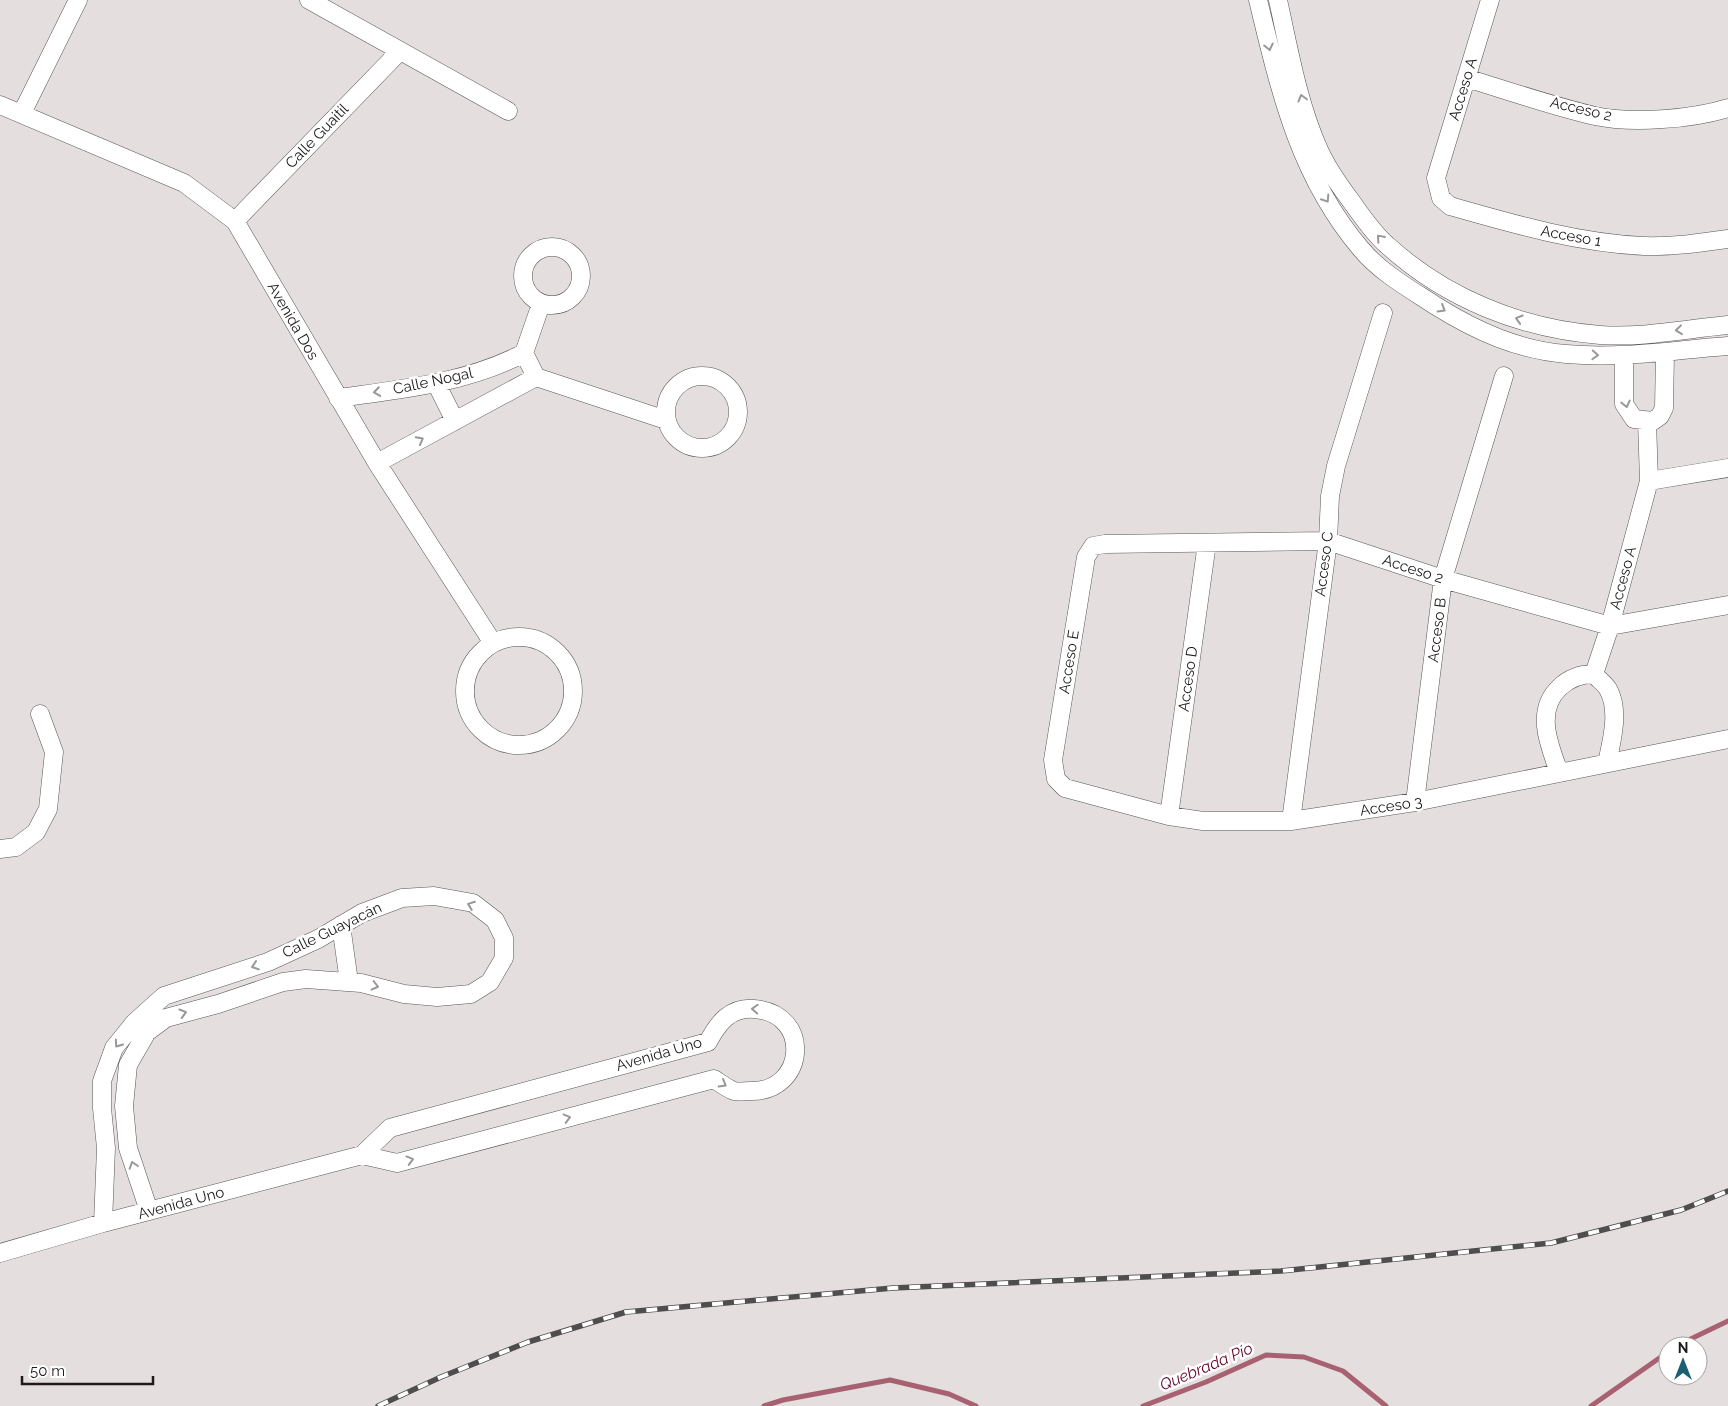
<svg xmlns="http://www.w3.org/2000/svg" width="1728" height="1406" font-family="Raleway,sans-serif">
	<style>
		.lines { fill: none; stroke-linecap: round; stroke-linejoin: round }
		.stream { stroke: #a86170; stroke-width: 5 }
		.minor-casing { stroke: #5b5556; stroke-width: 19 }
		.minor { stroke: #fff; stroke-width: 18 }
		.rail-casing { stroke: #504d4e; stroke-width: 5.5 }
		.rail { stroke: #fff; stroke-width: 4; stroke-dasharray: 11; stroke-linecap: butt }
		.oneway { stroke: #999898 }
		.labels { text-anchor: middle; stroke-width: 5; stroke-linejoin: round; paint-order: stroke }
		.street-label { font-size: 15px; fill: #1c1a1b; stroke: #fff }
		.water-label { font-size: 16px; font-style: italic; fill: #620528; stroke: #fff }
	</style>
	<rect width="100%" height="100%" fill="#e4dedf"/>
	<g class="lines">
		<path class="stream" d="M1676,1346L1728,1321
			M764,1406L783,1400L890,1380L949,1394L976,1406
			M1143,1406L1206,1382L1266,1355L1304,1357L1343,1371L1386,1406
			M1591,1406L1668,1352"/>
		<defs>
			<path id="minor" d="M309,0L508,111
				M1258,0C1280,91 1299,176 1361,249C1381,273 1410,289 1436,306C1476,331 1518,350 1566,354C1623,359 1672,350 1728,346
				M1278,0C1289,50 1298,103 1319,150C1327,168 1339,185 1351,201C1362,216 1373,233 1387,245C1445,298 1521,329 1600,335C1642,338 1686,329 1728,325
				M1490,0L1436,178L1441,198L1450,206C1513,224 1578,243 1644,246C1672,247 1700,243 1728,239
				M1466,78C1509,91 1552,106 1595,116C1633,124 1692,119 1728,108
				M0,105L184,183L235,221L377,463L493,643
				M22,113L78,0
				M235,221L400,51
				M523 276a29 29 0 1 1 58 0a29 29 0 1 1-58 0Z
				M541,304L524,353L536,377L666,420
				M1624,356V404L1634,419L1653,421L1660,416L1664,408L1665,353
				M666 412a36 36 0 1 1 72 0a36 36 0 1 1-72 0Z
				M436,383L455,421
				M338,398C402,389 467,383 524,353
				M377,463L536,377
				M1649,481L1728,468
				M1728,605L1610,626L1443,579L1328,541L1105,544L1093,546L1086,557L1053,760L1056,779L1065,788L1169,816L1203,821H1291L1415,802L1728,739
				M465 691a54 54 0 1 1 108 0a54 54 0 1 1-108 0Z
				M1594,674L1610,626L1649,481L1647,421
				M1559,772C1549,745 1535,711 1559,688C1569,678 1580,674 1594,674C1598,679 1605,684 1608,689C1620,710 1612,740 1607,763
				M1415,802L1443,579L1504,376
				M1169,816L1207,543
				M1291,821L1328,541L1330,496L1336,466L1383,313
				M0,849L16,847L36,832L48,809L54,752L40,714
				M341,925L349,982
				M103,1223L106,1148L102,1108V1081L114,1048L135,1022L164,996L268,962L318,939L362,913L402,898L434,896L473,903L495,920L504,938V958L490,982L471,994L437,997L404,994L361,983L306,979L283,982L218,1004L166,1018L147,1032L128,1065L124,1106L128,1148L149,1211
				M0,1253L103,1223L362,1155L397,1163L714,1079C720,1083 728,1089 734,1091C739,1092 745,1091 750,1091C806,1093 813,1013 754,1009C730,1007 718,1023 708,1042L390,1128L362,1155"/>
		</defs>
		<use href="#minor" class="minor-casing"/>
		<use href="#minor" class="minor"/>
		<defs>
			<path id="rail" d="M378,1406L441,1377L528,1342L626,1312L893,1288L1281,1271L1551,1243L1681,1210L1728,1191"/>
		</defs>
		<use href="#rail" class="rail-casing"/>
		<use href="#rail" class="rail"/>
	</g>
	<defs><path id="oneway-chevron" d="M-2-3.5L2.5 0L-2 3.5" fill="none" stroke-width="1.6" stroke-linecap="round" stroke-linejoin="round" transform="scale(1.25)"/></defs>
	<g class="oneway">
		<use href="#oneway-chevron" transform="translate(1269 47) rotate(77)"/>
		<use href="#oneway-chevron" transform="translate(1302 98) rotate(-105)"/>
		<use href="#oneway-chevron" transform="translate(1326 199) rotate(57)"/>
		<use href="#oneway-chevron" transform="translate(1380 238) rotate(-131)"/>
		<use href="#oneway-chevron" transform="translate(1442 309) rotate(31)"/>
		<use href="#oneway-chevron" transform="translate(1519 319) rotate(-163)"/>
		<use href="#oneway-chevron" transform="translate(1679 330) rotate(174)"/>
		<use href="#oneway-chevron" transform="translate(1595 355) rotate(3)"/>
		<use href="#oneway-chevron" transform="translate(377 392) rotate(171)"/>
		<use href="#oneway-chevron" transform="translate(1626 404) rotate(77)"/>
		<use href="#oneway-chevron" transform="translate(420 440) rotate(-28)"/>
		<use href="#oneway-chevron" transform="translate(471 905) rotate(-159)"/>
		<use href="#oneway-chevron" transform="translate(255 966) rotate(162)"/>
		<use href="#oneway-chevron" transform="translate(375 986) rotate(14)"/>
		<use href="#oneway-chevron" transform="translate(755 1009) rotate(-177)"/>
		<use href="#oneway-chevron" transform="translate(183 1013) rotate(-16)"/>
		<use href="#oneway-chevron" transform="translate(118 1044) rotate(125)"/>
		<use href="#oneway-chevron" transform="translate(723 1084) rotate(30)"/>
		<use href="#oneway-chevron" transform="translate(567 1118) rotate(-15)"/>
		<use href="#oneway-chevron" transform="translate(410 1160) rotate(-15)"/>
		<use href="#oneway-chevron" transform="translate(133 1165) rotate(-108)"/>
	</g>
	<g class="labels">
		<g class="street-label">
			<text transform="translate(1463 89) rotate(-73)" y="5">Acceso A</text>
			<text transform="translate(1581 109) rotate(13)" y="5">Acceso 2</text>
			<text transform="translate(317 136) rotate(-46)" y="5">Calle Guaitil</text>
			<text transform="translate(1571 236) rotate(10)" y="5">Acceso 1</text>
			<text transform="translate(293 321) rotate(60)" y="5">Avenida Dos</text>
			<text transform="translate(433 381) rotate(-12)" y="5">Calle Nogal</text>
			<text transform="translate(1324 564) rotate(-83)" y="5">Acceso C</text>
			<text transform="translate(1413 569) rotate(18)" y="5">Acceso 2</text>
			<text transform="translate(1623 578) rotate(-75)" y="5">Acceso A</text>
			<text transform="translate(1437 630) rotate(-83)" y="5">Acceso B</text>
			<text transform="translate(1069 662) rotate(-81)" y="5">Acceso E</text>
			<text transform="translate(1188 679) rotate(-82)" y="5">Acceso D</text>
			<text transform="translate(1391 806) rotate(-9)" y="5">Acceso 3</text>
			<text transform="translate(332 930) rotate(-26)" y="5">Calle Guayacán</text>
			<text transform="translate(659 1054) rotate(-16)" y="5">Avenida Uno</text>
			<text transform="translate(181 1203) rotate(-15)" y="5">Avenida Uno</text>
		</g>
		<g class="water-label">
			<text transform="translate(1206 1366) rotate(-23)" y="6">Quebrada Pío</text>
		</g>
	</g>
	<g transform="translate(1683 1361)"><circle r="24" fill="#ffffff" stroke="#a4a3a4"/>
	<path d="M0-4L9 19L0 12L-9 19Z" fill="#1b6072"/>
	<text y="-8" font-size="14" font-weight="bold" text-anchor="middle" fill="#1c1a1b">N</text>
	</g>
	<path d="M22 1376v8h131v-8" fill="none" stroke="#1c1a1b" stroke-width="2.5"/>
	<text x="30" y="1376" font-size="15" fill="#1c1a1b" stroke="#ffffff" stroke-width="4" paint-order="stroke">50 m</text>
</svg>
